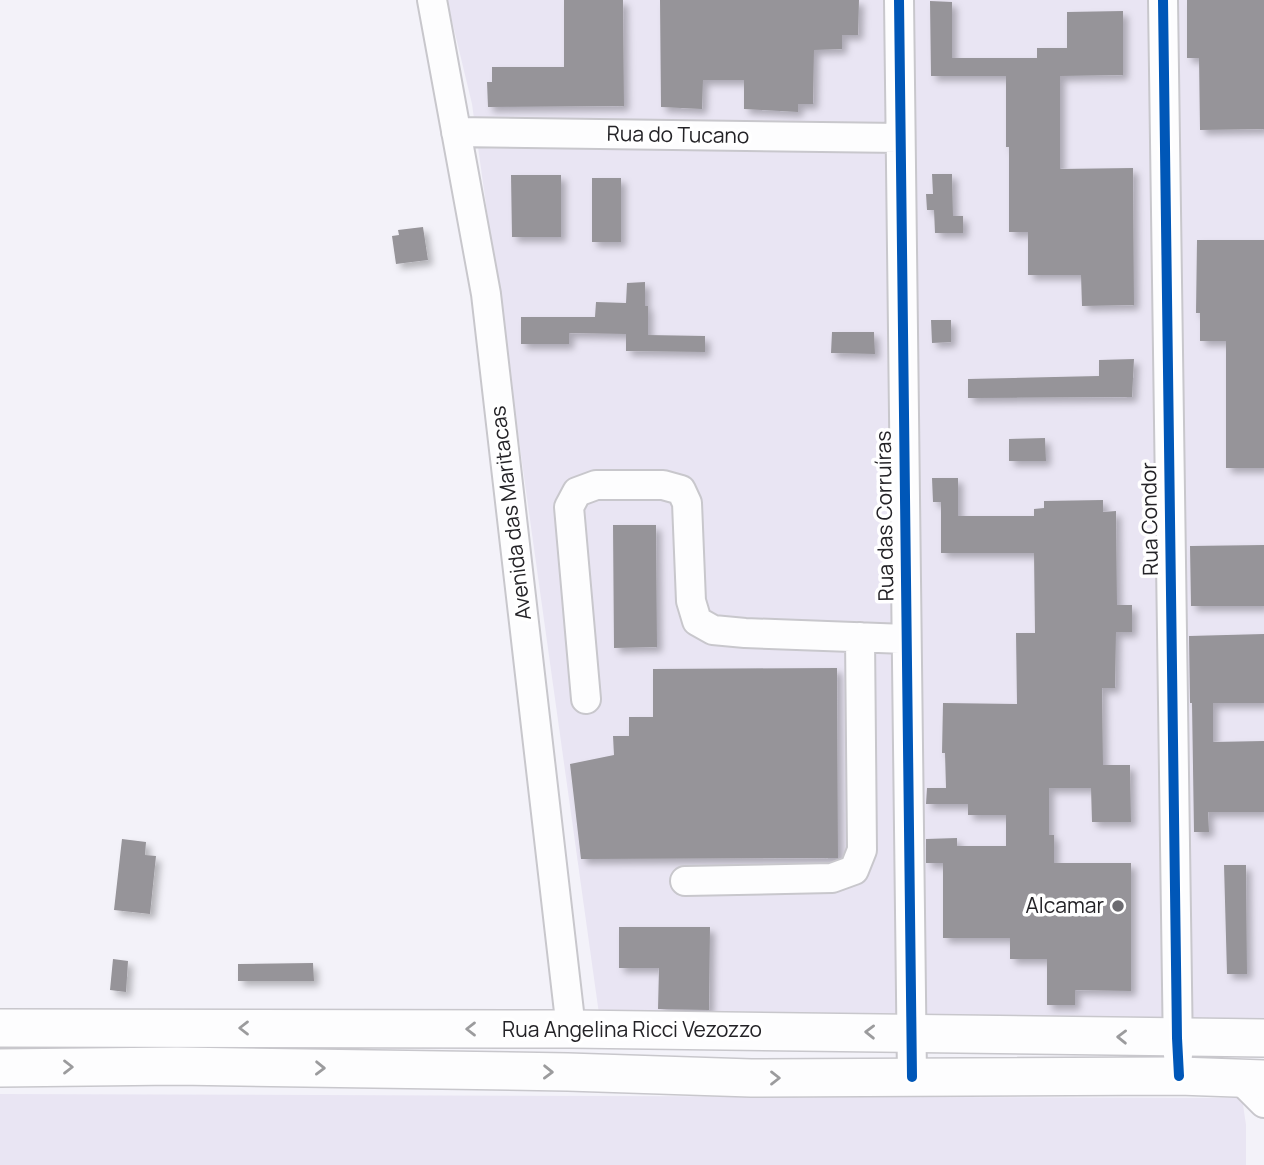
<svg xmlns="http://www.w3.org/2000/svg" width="1264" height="1165" font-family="Manrope,sans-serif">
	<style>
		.built { fill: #e9e5f3 }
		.building { fill: #969499; filter: url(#shadow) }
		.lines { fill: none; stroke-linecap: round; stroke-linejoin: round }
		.minor-casing { stroke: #c8c7cc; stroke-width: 32 }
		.major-casing { stroke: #c8c7cc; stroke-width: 40 }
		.minor { stroke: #fdfdfe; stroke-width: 28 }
		.major { stroke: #fdfdfe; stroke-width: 37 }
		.cycleway-casing { stroke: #fff; stroke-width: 15 }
		.cycleway { stroke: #0057b8; stroke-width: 10 }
		.oneway { stroke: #9b9b9d }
		.poi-dot { fill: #6c6b70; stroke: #fff; stroke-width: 2.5 }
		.labels { text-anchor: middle; stroke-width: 7; stroke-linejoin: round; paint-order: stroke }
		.street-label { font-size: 21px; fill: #242327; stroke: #fff }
		.poi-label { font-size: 21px; fill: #242327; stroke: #fff; text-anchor: end }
	</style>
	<defs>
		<filter id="shadow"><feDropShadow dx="5" dy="5" stdDeviation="3.5" flood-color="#0004"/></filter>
	</defs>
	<rect width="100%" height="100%" fill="#f3f2f9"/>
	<path class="built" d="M447,0H1264V1019L599,1014L472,104Z
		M0,1094L1242,1098L1246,1125V1165H0Z"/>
	<path class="building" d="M564,0H623L624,106L488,107L487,82H492V67H564Z
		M660,0H859L858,35H842V49L814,50L813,104H798V112L744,109V80H703L702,109L661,107Z
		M1187,0H1264V129L1200,130L1199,58H1187Z
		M930,1L952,2V58H1037V48H1067V12L1123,11V75L1060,76V169L1133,168L1134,305L1082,306L1081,275H1028V232H1009V147H1006V76H931Z
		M932,174H952L953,216H963V233H935L934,210H927L926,194H933Z
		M511,175H561V237H512Z
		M592,178H621V242H592Z
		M423,227L428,260L396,264L392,236L399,235L398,230Z
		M1197,240H1264V468H1226V341H1200V313H1196Z
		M645,282V306H648V335L705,336V352L626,351V334L569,333V344H521V317H595L596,302L626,303L627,283Z
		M931,320H951V342L932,343Z
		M832,332H874L875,354L831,353Z
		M1134,359L1132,397L968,398V379L1099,376V360Z
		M1045,438L1046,461H1009V439Z
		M932,478H958V516H1034V509L1044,508V501L1103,500V512L1116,511L1117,605H1132V632H1116L1115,688H1102L1103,765H1130L1131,822H1092L1091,788H1049V835H1054V863H1131V991L1075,990V1005H1047V959H1010V938H943V863H926V839L957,838V846H1006V815H968V804H926L927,788H946L945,753H942L943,703L1017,704L1016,633H1035L1034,553H941V502H933Z
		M613,525H656L657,647L614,648Z
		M1264,545V606H1191L1190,546Z
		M1264,634V703H1213V742L1264,741V812H1208L1209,832H1194L1192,703H1190L1189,636Z
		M837,668L838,858L581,859L570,764L614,755L613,736H629V717H653V669Z
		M122,839L146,842L145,855L156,856L150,914L114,910Z
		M1224,865H1246L1247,974H1227Z
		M619,927H710L709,1010L658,1009L659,968H619Z
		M113,959L128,961L126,992L110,990Z
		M313,963L314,981H238V964Z"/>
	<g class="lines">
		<defs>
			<path id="minor" d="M432,0L486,294L571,1029
				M899,0L912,1077
				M1163,0L1178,1055
				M456,132L900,138
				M586,699L569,507L577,492L596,485H663L681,490L687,503L691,601L697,621L713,630L745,633L906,639
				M685,881L832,878L854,870L862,850L860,637
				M1240,1079L1264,1103"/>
			<path id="major" d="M0,1028L571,1029L1264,1038
				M0,1068L177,1066L568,1072L751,1078L1179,1076L1264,1079"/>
		</defs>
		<use href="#minor" class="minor-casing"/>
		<use href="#major" class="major-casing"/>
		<use href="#minor" class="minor"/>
		<use href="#major" class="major"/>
		<defs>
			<path id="cycleway" d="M899,0L912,1077
				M1163,0L1177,1038L1179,1076"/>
		</defs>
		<use href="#cycleway" class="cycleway-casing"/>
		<use href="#cycleway" class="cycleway"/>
	</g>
	<defs><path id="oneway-chevron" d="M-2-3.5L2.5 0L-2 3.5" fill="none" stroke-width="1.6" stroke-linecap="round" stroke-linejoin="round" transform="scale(1.75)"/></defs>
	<g class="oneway">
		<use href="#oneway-chevron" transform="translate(244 1028) rotate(-180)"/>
		<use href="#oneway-chevron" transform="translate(471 1029) rotate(-180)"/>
		<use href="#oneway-chevron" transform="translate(870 1032) rotate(-179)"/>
		<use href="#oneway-chevron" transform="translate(1122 1037) rotate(-179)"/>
		<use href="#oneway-chevron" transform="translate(68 1067)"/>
		<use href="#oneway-chevron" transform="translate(320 1068) rotate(1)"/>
		<use href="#oneway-chevron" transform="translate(548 1072) rotate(1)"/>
		<use href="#oneway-chevron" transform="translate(775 1078)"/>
	</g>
	<circle class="poi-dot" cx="1118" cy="906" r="7"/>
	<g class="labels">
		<g class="street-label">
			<text transform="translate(678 135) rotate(1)" y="7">Rua do Tucano</text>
			<text transform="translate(511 513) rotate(-97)" y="7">Avenida das Maritacas</text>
			<text transform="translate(885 516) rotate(-91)" y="7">Rua das Corruíras</text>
			<text transform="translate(1150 519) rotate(-91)" y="7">Rua Condor</text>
			<text x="632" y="1037">Rua Angelina Ricci Vezozzo</text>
		</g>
		<g class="poi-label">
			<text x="1104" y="913">Alcamar</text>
		</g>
	</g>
</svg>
